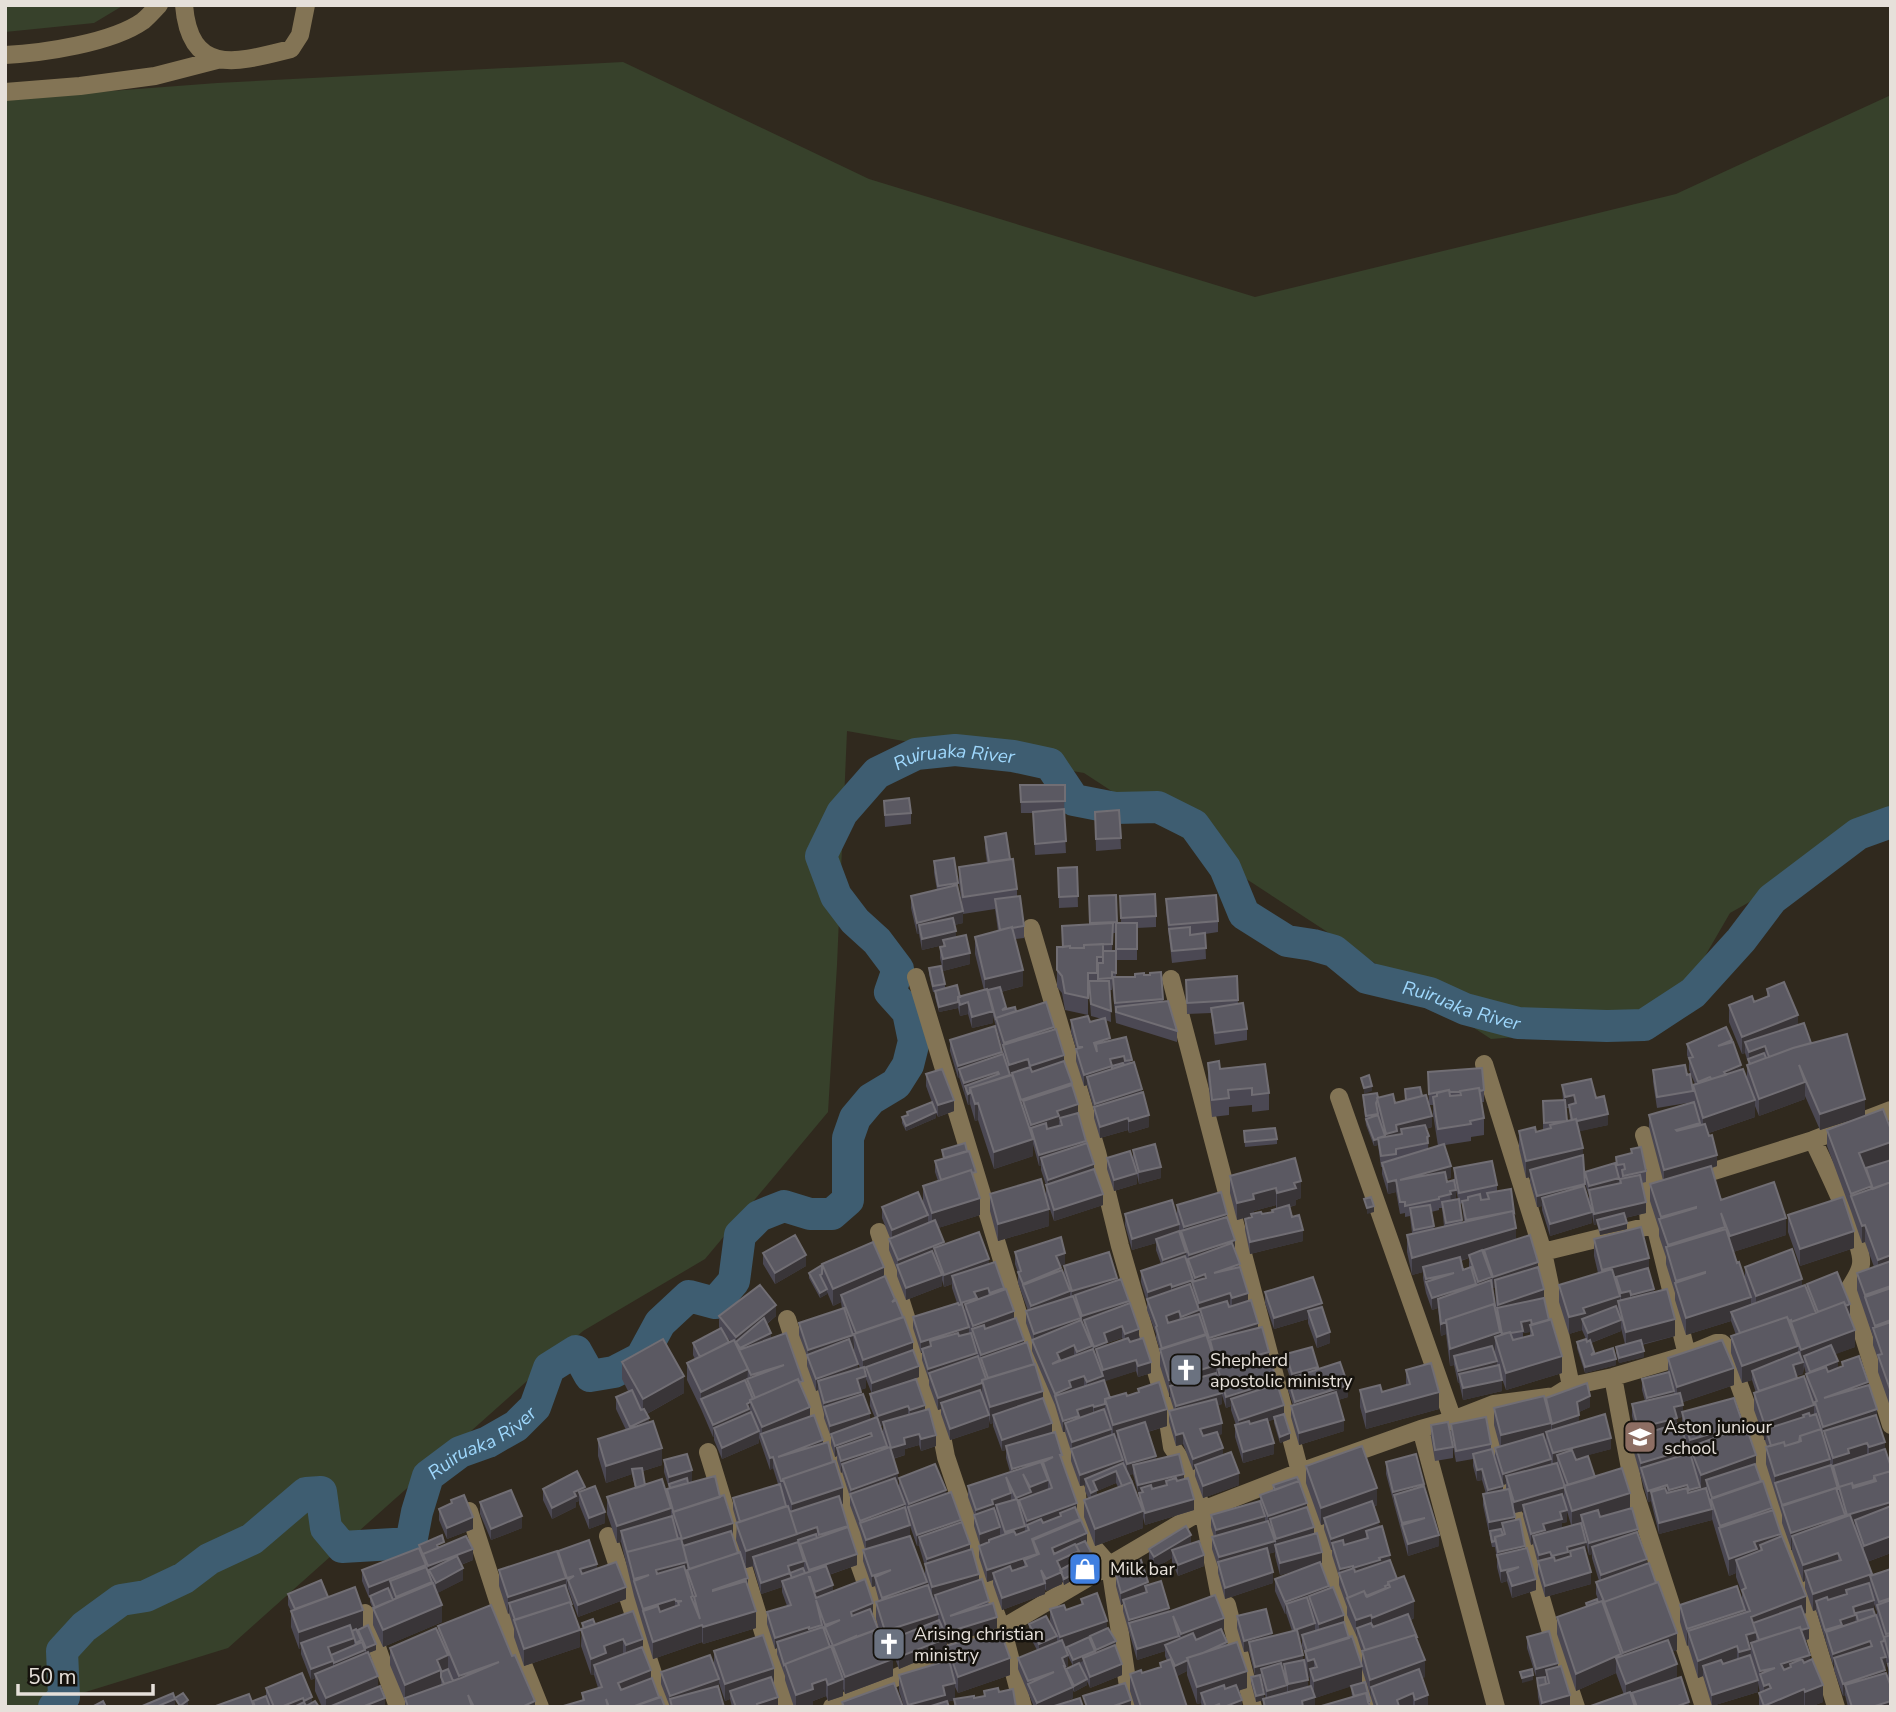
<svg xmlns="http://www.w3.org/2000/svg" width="1896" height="1712" font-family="'Nunito Sans',sans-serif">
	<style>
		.green { fill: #37412b }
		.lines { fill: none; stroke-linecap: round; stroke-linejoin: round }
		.river { stroke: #3e5d71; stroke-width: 32 }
		.minor { stroke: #837455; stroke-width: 18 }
		.wall { fill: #4b4853; fill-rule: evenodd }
		.shaded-wall { fill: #393538 }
		.building { fill: #5b5962; stroke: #716e74; stroke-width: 2 }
		.labels { text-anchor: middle; stroke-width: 5; stroke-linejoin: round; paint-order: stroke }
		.poi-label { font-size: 18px; fill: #e6e0da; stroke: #15120d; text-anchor: start }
		.water-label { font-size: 19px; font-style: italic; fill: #9ed7fc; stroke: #15120d }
	</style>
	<rect width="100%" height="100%" fill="#30291e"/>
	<path class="green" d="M5,5H124L94,23L5,32Z
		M623,62L869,179L1255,297L1676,194L1891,95V822L1730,913L1665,1025L1491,1039L1084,773L847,731L837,965L828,1112L705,1259L583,1331L228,1648L37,1707H5V99L217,83Z"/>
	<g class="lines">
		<path class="river" id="s1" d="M54,1707L64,1697L62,1651L84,1627L121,1600L146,1596L184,1578L209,1559L252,1539L306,1493L321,1492L326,1528L342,1547L411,1543L417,1512L428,1476L460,1452L488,1442L516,1426L535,1407L549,1368L576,1351L590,1376L614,1372L641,1358L660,1323L689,1296L715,1303L734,1281L740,1235L759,1216L784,1206L810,1214H832L848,1200V1138L855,1118L871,1099L896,1084L908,1065L914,1041L908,1012L890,992L898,969L877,941L855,921L836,896L821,856L842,813L877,773L916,754L955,750L1013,756L1050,764L1074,800L1115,808L1158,807L1194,825L1225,868L1244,914L1287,941L1313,945L1334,951L1367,978L1430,993L1465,1009L1518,1023L1607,1026L1644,1025L1693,993L1741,940L1772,899L1858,834L1891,822"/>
		<path class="minor" d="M184,5C190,78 239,62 291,49L300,35L306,5
			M5,55C43,53 112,43 143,21C149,16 154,10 159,5
			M5,92L80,86L155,76L217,60
			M1031,928L1097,1152L1120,1246L1165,1402L1172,1447L1186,1467L1203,1510L1221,1603L1227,1605L1253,1707
			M916,977L1028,1346L1077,1492L1079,1526L1089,1542L1110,1566L1130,1700L1132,1707
			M1171,979L1300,1472L1373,1707
			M1484,1064L1543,1252L1571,1386
			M1339,1097L1453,1420
			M1644,1135L1656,1170L1647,1192L1687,1355
			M1813,1140C1824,1164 1864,1243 1861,1264C1860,1273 1853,1282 1849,1289L1891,1425
			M879,1232L912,1336L935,1422L941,1431L946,1457L974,1540L977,1563L1000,1625
			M1543,1252L1649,1226L1647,1192L1813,1140L1891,1110
			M787,1319L858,1539L856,1555L877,1614L874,1622L882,1641
			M1613,1377L1634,1490L1704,1707
			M1494,1404L1493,1455L1503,1492L1510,1500L1513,1514L1520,1526L1551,1632L1576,1707
			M1421,1429L1496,1707
			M708,1452L786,1707
			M469,1511L499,1604L540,1707
			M608,1536L664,1707
			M365,1613L398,1707
			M1002,1627L1023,1707
			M832,1707L1001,1629L1203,1510L1300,1472L1421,1429L1453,1420L1494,1404L1555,1396L1571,1386L1613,1377L1687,1355L1716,1343H1722L1725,1346L1756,1431L1774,1501L1836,1707"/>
	</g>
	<path class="wall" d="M1020,785H1065L1064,813L1066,853L1035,855L1033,813H1021Z
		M884,801L911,813V824L885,827Z
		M1119,810L1121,849L1096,851L1095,812Z
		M985,837L1010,859L1017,889V896L1024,926V938L1015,939L1023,986L1001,992L1006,1009L1016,1011L1054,1030L1072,1085L1078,1113L1094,1170L1103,1205L1054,1221L1046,1198L1049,1226L998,1241L990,1211V1194L1046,1196V1185L1041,1170V1166H1039L1033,1144V1156L994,1169L978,1120L975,1121L970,1104L968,1105L959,1077L958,1078L950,1051V1040L1003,1055V1051L993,1016V1023L972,1028L968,1014L960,1016L958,1008L939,1012L935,997V992H933L929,974V968L945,984V988L960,997L984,990L975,954V937L998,931L995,909L963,914V923L954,925L956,937L970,964L943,971L940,958V947L943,946V945L922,950L919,934H917L911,908V896L937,890L934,873V861L958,883V890L962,904L959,883V867L987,863L985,848Z
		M1077,867L1078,907L1059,908L1058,868Z
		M1116,895L1117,923H1121L1120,896L1156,916V927L1137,928V960H1116V933H1113L1112,951H1116V977H1135L1161,972L1163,1001L1177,1031V1042L1116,1023L1112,984V990H1110L1111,1022L1105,1020L1110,1041L1132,1063L1142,1092L1149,1127L1129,1133L1128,1130L1100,1138L1094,1118V1110L1087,1085L1084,1086L1076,1061V1049L1071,1032V1020L1090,1022L1102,1019L1091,1016L1089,990H1088V1015L1065,1010L1062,993L1057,987V947H1062V926L1090,925L1089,896Z
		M1166,899L1218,921V932L1205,934L1206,959L1172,963L1166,911Z
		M1237,976L1238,1004L1247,1029V1040L1215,1045L1211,1013L1187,1014L1186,980Z
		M1767,989L1798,1025L1865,1115L1891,1130V1159L1865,1168L1866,1173V1168L1891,1160V1409L1878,1372V1359L1873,1345V1337L1857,1290V1273L1874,1267L1865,1242L1862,1243L1851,1211L1827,1146V1130L1859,1117L1820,1130L1805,1096V1099L1759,1116L1755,1106V1117L1709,1133L1717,1166L1712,1168L1721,1200L1786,1235L1733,1252L1737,1263L1745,1278V1267L1802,1286L1807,1289V1284L1850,1315L1855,1347L1835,1354L1838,1368L1842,1367V1362L1868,1385L1885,1449L1891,1553L1867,1562L1872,1575L1891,1569V1707H1848L1845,1695L1843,1696L1834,1670V1665H1833L1816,1610L1813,1611L1805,1588V1581L1803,1582L1782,1523V1515L1766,1464V1447L1767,1446L1754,1410V1393H1756L1752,1380L1742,1383L1731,1353V1336L1736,1335L1731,1321L1686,1335L1675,1300V1293L1666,1264V1257L1659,1236V1229L1650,1201V1184L1663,1180L1649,1127V1115L1693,1103V1102L1657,1108L1653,1082V1070L1687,1075L1693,1091V1085L1695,1084L1689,1070V1061L1687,1055V1044L1732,1042L1741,1070L1747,1079V1065H1748V1062L1745,1053L1742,1054L1729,1022V1005L1754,1002L1767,997ZM1804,1366L1806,1374V1383L1797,1378L1796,1376L1803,1374ZM1874,1604L1877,1612V1617L1875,1615L1874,1611ZM1886,1661L1888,1668V1677L1885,1673V1668H1886Z
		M1208,1063L1269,1093V1110L1252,1112V1105L1229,1107V1115L1212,1117L1208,1080Z
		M1428,1072L1484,1090V1102H1482L1484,1118V1135L1471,1137V1141L1445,1145L1451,1178L1446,1179L1456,1200L1458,1199L1454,1180V1168L1497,1185V1191L1514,1212L1516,1240L1538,1269L1544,1298L1562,1373L1506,1390L1501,1376L1502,1391L1463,1400L1459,1382L1458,1383L1454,1365L1450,1366L1446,1334L1441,1336L1438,1308L1432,1310L1426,1293L1423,1278V1272L1412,1275L1407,1252V1235L1412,1233L1410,1216L1405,1217V1213L1400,1214L1396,1192L1388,1194L1382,1174V1167H1381L1378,1145L1374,1146L1366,1125L1363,1101V1095L1395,1103L1405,1100V1089L1422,1096L1432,1127L1426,1129L1429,1136L1428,1149L1438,1146L1433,1114V1105H1429ZM1462,1203L1464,1222H1462L1460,1204ZM1439,1208H1442L1444,1226L1434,1229L1431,1212L1439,1210ZM1469,1258V1268L1463,1270L1461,1261ZM1492,1284L1493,1288H1495L1497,1319ZM1530,1332V1335L1523,1338V1333Z
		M926,1074L954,1111L938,1117L936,1113V1118L906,1131L902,1123V1117L907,1115V1112L934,1108L926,1086Z
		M1562,1085L1596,1098L1608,1125L1579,1131L1583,1158L1585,1189L1589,1201V1196L1585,1183V1172L1616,1163V1157L1631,1153V1149L1646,1171V1182L1642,1183L1646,1213L1625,1218L1627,1229L1600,1235L1597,1224L1594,1225L1592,1214V1223L1550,1236L1542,1210V1206L1537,1207L1530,1182V1177L1526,1178L1519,1148V1131L1536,1132L1543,1130V1101L1563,1100ZM1566,1108H1569L1570,1120L1567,1121Z
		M1244,1131L1277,1139V1144L1245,1147Z
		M942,1150L975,1184L980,1215L938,1228L944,1245L989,1264L1004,1290L1043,1398L1052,1433L1062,1461L1091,1558L1084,1561L1087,1572L1064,1585L1062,1580V1584L1046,1591L1045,1589V1594L1002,1610L993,1584V1580L987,1582L979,1557V1546L980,1545L974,1526V1514L968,1497V1486L1010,1472L1006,1458V1450L1002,1451L993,1426V1423L990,1424L989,1419V1427L950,1440L941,1414V1409L938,1410L929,1385V1380L922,1360V1353H921L913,1328V1317L957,1303L952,1288V1284L944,1287L942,1280V1286L906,1300L897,1276V1270L889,1250V1239L890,1238L882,1218V1207L925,1210L923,1203V1186L938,1181L935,1172V1161L943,1159Z
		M1133,1150L1161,1178L1139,1184L1137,1175V1184L1114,1191L1107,1169V1158L1133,1162Z
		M1230,1176L1301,1198L1296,1200V1205L1290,1207L1292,1217L1303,1241L1250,1254L1245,1230V1219L1251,1217V1216L1237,1220L1230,1193ZM1276,1205V1209L1272,1210V1212L1262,1214H1254V1211Z
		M1177,1205L1227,1217L1248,1301L1277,1384L1290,1439L1280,1443L1274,1423V1419L1267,1422L1274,1454L1243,1463L1235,1437V1425H1236L1231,1410V1406L1226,1408L1222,1395V1404L1218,1405L1222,1434L1218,1435L1223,1455L1239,1485L1203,1498L1195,1476V1469L1193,1470L1183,1444L1176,1446L1169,1422V1411L1174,1410L1160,1366V1351L1156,1338V1334L1147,1310V1302L1141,1282V1271L1161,1264L1156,1250V1243L1132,1250L1125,1225V1214L1177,1216Z
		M1788,1215L1854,1248L1800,1266L1788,1232Z
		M1594,1239L1649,1271L1654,1292L1675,1336L1642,1345L1644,1357L1619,1363L1616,1353V1347L1625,1344L1621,1328V1331L1591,1343L1594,1354L1616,1365L1585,1373L1577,1348V1342L1586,1339L1582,1330L1569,1334L1559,1302V1285L1598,1273L1594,1256Z
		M1015,1252L1065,1264L1060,1266L1061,1271L1064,1276V1266L1117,1280L1129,1303L1151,1373L1138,1377L1136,1371L1104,1381L1110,1398L1127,1396L1138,1392V1389L1167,1426L1148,1432L1156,1460L1184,1479L1194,1510L1145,1525L1143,1517V1528L1095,1546L1084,1517V1500L1088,1498L1085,1491V1485L1080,1486L1071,1461V1451L1065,1432H1063L1055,1405L1032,1351V1340L1026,1323V1311H1028L1018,1283V1273L1015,1264ZM1122,1338L1123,1340L1107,1345V1343ZM1133,1474L1139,1496V1501L1129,1475ZM1116,1483L1118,1487L1097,1495V1491Z
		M763,1253L806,1266L775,1284L763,1264Z
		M822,1265L884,1277L895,1301L913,1350L919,1377L885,1389L925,1410L936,1446L921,1451L919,1445L905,1449V1455L893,1459L898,1485L899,1488V1478L946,1494L961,1523L979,1580L989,1604L997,1628L948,1644L947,1640V1649L899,1669L892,1650V1646L888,1647L893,1676L845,1694L843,1689V1696L828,1701L826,1696L813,1701V1706L810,1707H794L785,1680V1676L777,1654V1648L775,1649L767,1624V1612L787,1606L782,1592V1587L761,1594L753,1566L746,1568L736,1540L737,1523L733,1509V1498L778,1484L773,1468L770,1470L759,1438V1443L722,1459L714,1440V1436L713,1437L701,1409L687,1380V1363L695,1359L693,1355V1343L720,1329L719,1327V1316H776L767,1324L771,1339L803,1391L810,1417L823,1443L843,1504H841L857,1565L829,1575L833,1591L873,1615L879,1629L876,1619V1602L879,1601L875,1586L872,1587L863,1561V1550L865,1549L860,1532L850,1505V1497L842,1472L841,1473L837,1460V1456L835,1457L831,1445V1437L824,1418V1414L818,1390L816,1391L807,1366V1356L799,1335V1323L842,1309L841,1302L833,1306L827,1292V1294L820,1298L809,1278V1273ZM722,1331L731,1342L729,1343ZM853,1337L854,1351L860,1368L858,1369L851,1347L853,1346ZM866,1379L872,1394H870V1406L875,1418L870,1420L861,1395L860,1390L866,1388ZM883,1425V1433L887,1448V1449L880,1427ZM910,1526L917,1546H919L925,1566V1575L928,1585L927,1586L910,1537Z
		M1265,1292L1322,1307L1330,1343L1317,1348L1308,1323V1319L1274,1329L1265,1303Z
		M1286,1354L1318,1369L1348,1397L1338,1400L1344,1431L1299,1445L1291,1417V1406L1293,1405L1288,1390V1379L1290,1378L1286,1365Z
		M1668,1358L1734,1385L1683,1402V1411L1743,1427L1756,1469L1772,1510L1806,1613L1804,1614L1809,1639L1805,1640L1810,1660L1823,1702L1810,1707H1759V1693H1760L1758,1683V1692L1712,1706L1703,1676L1698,1678L1688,1645L1687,1646L1680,1622V1605L1742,1602V1594L1736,1577V1573L1729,1576L1712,1519V1520L1659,1534L1651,1501L1648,1502L1633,1449V1437L1637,1436L1632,1416V1404L1645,1401L1642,1390V1379L1668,1372ZM1682,1417V1429L1689,1454H1688L1677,1424V1418Z
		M622,1362L684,1393L647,1414L662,1465L643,1471L645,1485L667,1494V1489L669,1488L664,1472V1460L692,1482L720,1497L748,1587L756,1628L703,1644L702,1642L653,1659L634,1596L621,1542L617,1543L607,1514V1497L635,1488L632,1474L606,1483L598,1456V1439L626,1430L616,1409V1397L628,1391L622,1379Z
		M1406,1370L1439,1409L1366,1429L1360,1407V1390L1382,1392L1406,1385Z
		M1546,1402L1590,1407L1579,1412V1422L1611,1449L1576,1458L1630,1509L1647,1563L1677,1650L1672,1651L1677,1678L1689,1707H1588L1624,1695L1616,1673L1576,1691L1557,1634V1617L1586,1607V1603L1599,1602L1596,1594V1582L1599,1581L1592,1558V1554L1589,1555L1586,1543V1553L1591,1584L1545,1597L1538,1573V1564L1533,1544L1531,1545L1523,1516V1511L1514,1513L1515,1520L1525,1549L1536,1590L1512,1598L1507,1581L1501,1583L1497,1567V1559L1495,1547H1492L1483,1505V1494H1486L1482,1480L1477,1481L1473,1466V1459L1456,1462L1451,1435V1424L1491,1444V1449L1495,1458V1448L1500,1447L1494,1425V1408ZM1499,1471L1503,1485L1506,1484V1489L1503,1490ZM1567,1511L1571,1525L1562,1528V1523L1567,1522Z
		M1431,1425L1453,1447V1458L1435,1461L1431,1437Z
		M1386,1462L1424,1487L1439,1546L1408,1556L1386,1474Z
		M1306,1466L1377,1505L1374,1507L1390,1561L1414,1618L1411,1620L1417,1640L1425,1677L1422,1678L1428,1706L1414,1707L1413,1705L1408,1707H1374L1362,1669V1683L1370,1701V1707L1352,1697L1351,1686L1315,1698V1707H1263V1700L1256,1702L1251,1683V1677L1255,1676L1249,1651L1244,1652L1237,1628V1616L1272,1636L1292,1631L1286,1613L1285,1614L1275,1591V1579L1307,1567L1280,1575L1275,1556V1545V1552L1268,1554L1273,1583L1225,1599L1218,1573V1567L1212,1549V1537H1214L1211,1527V1515L1260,1501V1495L1273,1490V1485L1307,1507L1322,1563H1320L1344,1622L1349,1638L1362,1665V1653L1357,1637L1347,1615V1607L1339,1585V1577L1332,1555V1550H1331L1324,1529V1524L1321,1525L1306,1483ZM1302,1639V1646L1305,1654V1663L1303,1660L1299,1640ZM1261,1676L1266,1699H1264L1260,1677ZM1310,1677V1686L1308,1687V1678Z
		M543,1489L585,1490L605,1523L589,1529L579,1504V1501L576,1502V1507L552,1519L543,1500Z
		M451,1500L473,1529L447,1539L439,1520V1509L451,1504Z
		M480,1502L522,1528L491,1540L480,1514Z
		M1191,1543L1204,1566L1178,1576L1172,1562V1558L1154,1569L1149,1560V1549Z
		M419,1545L473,1560L461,1565L463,1580L437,1593L442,1622L383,1647L373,1625V1609L370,1602V1598H369L362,1581V1570L419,1548Z
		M597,1569L626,1599L578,1617L568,1589L567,1590L580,1647L524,1666L514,1637V1629L509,1613L508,1614L499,1586V1570Z
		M1116,1575L1148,1585L1169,1612L1224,1629L1222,1630L1227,1645L1247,1688L1238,1690L1242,1707H1202L1201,1703L1197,1704L1187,1675V1671L1177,1676L1187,1707H1135L1130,1691V1674L1142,1673L1160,1668V1663L1167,1661L1165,1656V1651L1137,1660L1123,1611V1604L1121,1605L1116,1586Z
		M288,1594L328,1597L363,1627L352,1631L358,1635V1630L376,1650L368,1653L378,1687L385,1707H322L315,1691V1678L311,1680L301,1654V1648L299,1649L291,1627V1611L288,1605Z
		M1081,1599L1107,1628L1116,1647L1122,1675L1090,1688L1087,1681V1685L1074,1692L1073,1690V1698L1061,1704L1083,1707H1034L1018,1669V1658L1037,1650L1029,1635V1624L1053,1629L1050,1621V1609L1066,1610L1081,1605ZM1068,1656L1073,1666L1066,1671L1065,1668L1068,1666Z
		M582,1623L595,1624L643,1648L651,1679L659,1697L665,1707H560L582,1700V1693L598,1688L594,1675H591L581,1646Z
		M438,1626L512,1656L535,1707H405V1701L390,1665V1648L438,1634Z
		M1527,1637L1558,1667L1570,1707H1540L1538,1697L1537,1680L1527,1648Z
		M969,1641L1010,1675L958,1693L955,1687V1699L984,1697V1691L999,1692L1016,1707H954V1700L947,1702L949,1707H904L899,1691V1675L947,1661V1646Z
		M714,1651L774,1685L778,1707H732L730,1699L725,1701L719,1683V1690L724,1707H670L661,1684V1672L714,1665Z
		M302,1673L312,1702L319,1707H213L253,1702L266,1696V1688Z"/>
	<path class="shaded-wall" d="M963,911V923L921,933L919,925V934H917V923Z
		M956,931V943L943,940V945L922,950V939Z
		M970,953V964L943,971V959Z
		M1023,970V986L985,996V979Z
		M958,1002V1008L939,1012V1007Z
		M968,1002V1014L960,1016V1005Z
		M993,1011V1023L972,1028V1017Z
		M1798,1015V1032L1745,1042V1053L1742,1054V1037Z
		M1054,1027V1039L1004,1049V1043Z
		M1110,1038V1049L1096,1053L1094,1043Z
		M1765,1046V1057L1749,1061V1052Z
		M1002,1052V1064L959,1069V1077L958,1078V1066Z
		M1064,1055V1067L1030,1077V1066Z
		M1124,1056V1067L1087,1077V1085L1084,1086V1075L1110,1059Z
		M1028,1059V1070L1009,1076V1065Z
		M1741,1065V1077L1724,1076V1072Z
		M998,1072V1083L965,1086L964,1095V1083Z
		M1805,1082V1099L1759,1116V1099Z
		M1072,1083V1094L1023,1101V1110L1021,1111V1100Z
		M1372,1086V1091L1364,1094V1088Z
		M1142,1089V1101L1095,1112V1104Z
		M970,1093V1104L968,1105V1094Z
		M1574,1095V1106L1565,1108V1097Z
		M1865,1099V1116L1820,1130V1114Z
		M954,1100V1111L938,1117V1105Z
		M1755,1100V1117L1703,1135V1118Z
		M978,1103V1120L975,1121V1104Z
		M1078,1104V1115L1059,1121V1127L1034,1135L1031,1128V1136V1125L1057,1111Z
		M936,1112V1118L906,1131V1126Z
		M1608,1114V1125L1573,1133V1122Z
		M1149,1115V1127L1129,1133V1121Z
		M1432,1116V1127L1402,1135L1401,1129V1135L1386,1145V1134L1396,1125Z
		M1128,1118V1130L1100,1138V1127Z
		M1033,1139V1156L994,1169V1152Z
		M1378,1139V1145L1374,1146V1140Z
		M1086,1141V1153L1041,1158V1166H1039V1155Z
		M1891,1142V1159L1859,1170V1153Z
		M1583,1148V1165L1530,1170V1177L1526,1178V1161Z
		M1717,1155V1166L1664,1181V1170Z
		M1094,1164V1176L1048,1191V1180Z
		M1451,1166V1178L1400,1192V1180Z
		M1161,1167V1178L1139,1184V1172Z
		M1137,1173V1184L1114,1191V1180Z
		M1619,1178V1189L1589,1192V1186Z
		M1396,1180V1192L1388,1194V1182Z
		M1301,1181V1198L1296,1200V1205L1277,1210V1193L1294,1183Z
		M1585,1184V1195L1542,1198V1206L1537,1207V1196Z
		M1872,1186V1203L1851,1196V1211V1194Z
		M1276,1188V1205L1254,1211V1215L1237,1220V1203L1253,1194Z
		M1456,1190V1202L1451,1203L1450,1191Z
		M1103,1194V1205L1054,1221V1210Z
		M980,1198V1215L932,1230V1213Z
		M1646,1202V1213L1598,1224L1597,1220V1224L1594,1225V1214Z
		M1374,1206V1212L1367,1214V1208Z
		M1696,1207V1223L1661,1224V1217Z
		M1049,1209V1226L998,1241V1224Z
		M1592,1212V1223L1550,1236V1224Z
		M1227,1214V1226L1184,1239V1227Z
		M928,1215V1227L892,1241V1230Z
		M1786,1218V1235L1730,1253V1236Z
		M1627,1223V1229L1600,1235V1230Z
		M1179,1224V1236L1156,1239V1243L1132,1250V1239Z
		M1865,1225V1242L1862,1243V1226Z
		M1725,1227V1244L1668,1253V1245Z
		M1516,1228V1245L1484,1250V1254L1470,1258L1469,1255V1258L1424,1271L1423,1267V1272L1412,1275V1258Z
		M1303,1230V1241L1250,1254V1242Z
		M1854,1231V1248L1800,1266V1249Z
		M1235,1240V1251L1189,1262V1255Z
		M944,1242V1253L934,1248V1257L898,1266V1260Z
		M1186,1252V1264L1163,1271V1260Z
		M1065,1253V1264L1056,1268V1256Z
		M806,1255V1266L775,1284V1273Z
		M1891,1255V1272L1878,1277V1260Z
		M1649,1258V1275L1616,1277V1283L1602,1287V1270Z
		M989,1259V1270L952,1276V1284L944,1287V1275Z
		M1538,1262V1274L1495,1280V1288H1493V1277Z
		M884,1267V1284L841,1295V1302L833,1306V1289Z
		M1061,1268V1280L1023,1285V1295V1284Z
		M1705,1272V1289L1676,1287V1281Z
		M1454,1273L1426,1282V1290V1279Z
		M1205,1274V1286L1195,1289V1278Z
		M942,1275V1286L906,1300V1288Z
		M1492,1277V1289L1478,1293V1282Z
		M1117,1278V1290L1075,1295V1302L1072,1303V1291Z
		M1802,1279V1296L1756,1313V1296Z
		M1193,1280L1192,1291L1172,1298V1287Z
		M1171,1284V1295L1148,1300V1292Z
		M1476,1284V1295L1438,1299V1308L1432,1310V1298Z
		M988,1288V1299L965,1304V1313L961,1315V1303L974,1292Z
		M1004,1288V1299L990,1304V1293Z
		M827,1289V1294L820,1298V1293Z
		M1544,1289V1300L1498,1313V1305Z
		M1654,1289V1301L1631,1306V1295Z
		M1070,1291V1303L1031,1317V1306Z
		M1630,1291V1302L1621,1305V1293Z
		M1230,1293V1304L1201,1314L1200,1309L1199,1322L1181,1328V1317L1199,1310V1303Z
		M1248,1293V1304L1232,1310V1298Z
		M1620,1296V1310L1618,1301V1314L1582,1319V1330L1569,1334V1317L1583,1308Z
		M1751,1297V1314L1731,1312V1321L1686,1335V1318Z
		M1129,1301V1312L1084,1320V1327L1082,1328V1316Z
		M1322,1303V1314L1308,1311V1319L1274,1329V1318Z
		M1850,1304V1315L1820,1328V1317Z
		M776,1305V1316L739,1346L736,1342V1337Z
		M1014,1311V1323L973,1332V1326Z
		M1179,1311V1323L1166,1327V1316Z
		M1081,1318V1329L1034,1345V1334Z
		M1675,1319V1336L1626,1348V1332Z
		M1531,1320L1530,1332L1523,1333L1521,1322Z
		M1621,1320V1331L1588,1344V1333Z
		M1446,1322V1334L1441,1336V1324Z
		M1258,1323V1334L1210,1340V1349L1209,1350V1338Z
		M1122,1326V1338L1107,1343V1353L1096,1349V1357L1094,1358V1347L1104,1333Z
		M969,1327V1339L930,1341V1350L922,1349V1353H921V1342Z
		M1139,1329V1340L1125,1346V1334Z
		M1855,1330V1347L1807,1365L1804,1356L1803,1374L1793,1376L1752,1371V1380L1742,1383V1366L1798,1346V1363H1801V1350Z
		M1330,1332V1343L1317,1348V1337Z
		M1500,1332V1349L1495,1337V1351L1456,1364L1454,1356V1365L1450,1366V1349Z
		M771,1333V1345L740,1351V1348Z
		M853,1335V1346L808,1362V1350Z
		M1024,1340V1352L981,1358V1367V1355Z
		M913,1342V1359L866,1367V1376L863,1377V1360Z
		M1074,1345V1357L1052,1375L1057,1353Z
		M1092,1346V1357L1077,1363V1352Z
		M1644,1351V1357L1619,1363V1358Z
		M1269,1352V1364L1218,1369L1217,1377V1366Z
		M977,1353V1364L929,1373L928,1380V1369Z
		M1562,1356V1373L1506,1390V1373Z
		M1616,1359V1365L1585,1373V1367Z
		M1136,1360V1371L1103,1382V1370Z
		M1497,1361V1373L1459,1374V1382L1458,1383V1371Z
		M1838,1361V1373L1810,1372Z
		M1151,1362V1373L1138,1377V1366Z
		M858,1364V1375L818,1381V1390L816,1391V1379Z
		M784,1365L751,1386V1375Z
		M1216,1365V1382L1170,1386V1397H1169V1380Z
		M919,1366V1377L872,1394V1383Z
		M1318,1367V1379L1292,1385V1374Z
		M1734,1368V1385L1677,1404V1387Z
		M748,1369L747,1386L701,1399V1409V1392Z
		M684,1376V1393L643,1416V1399Z
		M866,1376V1388L857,1391V1379Z
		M1084,1376V1387L1055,1397V1394L1069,1381Z
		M1103,1376V1387L1087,1393V1382Z
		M1502,1380V1391L1463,1400V1388Z
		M1277,1381V1392L1231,1399V1406L1226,1408V1397Z
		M1868,1382V1399L1824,1398Z
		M982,1383V1394L943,1408L941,1403V1409L938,1410V1398Z
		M1348,1385V1397L1295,1413V1402Z
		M1043,1391V1408L993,1415V1423L990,1424V1407Z
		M1674,1391V1403L1647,1409V1398Z
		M861,1392V1403L824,1407V1403Z
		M1439,1392V1409L1366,1429V1412Z
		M1222,1393V1404L1176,1418V1406Z
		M1590,1396V1407L1577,1413V1402Z
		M750,1402V1414L714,1428V1436L713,1437V1425Z
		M1105,1404V1415L1094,1419V1407Z
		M925,1405V1416L910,1421V1410Z
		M1093,1405V1416L1065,1423V1432H1063V1421L1077,1410Z
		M1284,1405V1416L1239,1431V1420Z
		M1683,1405V1416L1682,1412V1417L1674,1419V1407Z
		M1814,1405V1422L1803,1426L1766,1429V1440H1764V1423Z
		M908,1406V1417L883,1422V1425L878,1427V1416Z
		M810,1407V1424L762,1435V1427Z
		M1167,1409V1426L1120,1440L1117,1431V1441L1113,1442V1425Z
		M1877,1409V1426L1824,1431V1444H1823V1427Z
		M870,1413V1424L831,1434L830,1437V1426Z
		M989,1415V1427L950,1440V1429Z
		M1579,1415V1426L1552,1435V1424Z
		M649,1418V1429L630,1438V1427Z
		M1677,1418V1429L1638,1439V1428Z
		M1344,1420V1431L1299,1445V1433Z
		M1052,1423V1434L1006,1446V1450L1002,1451V1440Z
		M1222,1423V1434L1200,1440V1429Z
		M1551,1423V1440L1546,1432V1441L1501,1452V1435Z
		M1743,1424V1441L1690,1447V1440Z
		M1111,1429V1440L1072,1454V1442Z
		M759,1431V1443L722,1459V1448Z
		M871,1433V1445L837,1448V1456L835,1457V1446Z
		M1183,1433V1444L1176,1446V1435Z
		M1290,1433V1439L1280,1443V1437Z
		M919,1434V1445L905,1449V1455L891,1459V1448L904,1438Z
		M936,1435V1446L921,1451V1439Z
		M1611,1438V1449L1560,1463L1557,1455V1463L1553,1465V1453Z
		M823,1440V1451L778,1457Z
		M1885,1442V1459L1869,1464V1447Z
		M1274,1443V1454L1243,1463V1452Z
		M1867,1443V1460L1833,1466V1458L1848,1449Z
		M887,1446V1457L842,1464V1472L841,1473V1461Z
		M662,1448V1465L633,1474L632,1469V1474L606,1483V1466Z
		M1223,1448V1460L1195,1465V1469L1193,1470V1459Z
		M1688,1449V1461L1641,1468V1463Z
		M1756,1455V1472L1706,1480V1490L1701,1492V1475Z
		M1156,1456V1467L1133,1465V1474L1127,1476V1464Z
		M773,1457V1468L770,1470V1458Z
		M1053,1457L1043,1462V1471L1012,1480V1469Z
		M1551,1459V1470L1506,1476V1484L1503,1485V1474Z
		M1830,1459V1476L1775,1483V1492V1476Z
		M1123,1460V1471H1116V1483L1097,1491V1502L1091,1504V1493L1085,1479V1485L1080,1486V1475Z
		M1482,1469V1480L1477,1481V1470Z
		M692,1470V1482L670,1488L669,1484V1488V1477Z
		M898,1473V1485L853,1501L851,1490Z
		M1239,1473V1485L1203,1498V1486Z
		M1184,1474V1485H1167L1166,1481V1490L1141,1488V1496L1139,1493L1138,1496V1485Z
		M1048,1480V1491L1019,1500V1508L1016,1498L1030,1493V1487Z
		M1424,1484V1495H1394L1393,1503V1492Z
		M1667,1485V1496L1651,1492V1501L1648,1502V1491Z
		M1687,1485V1496L1669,1502V1490Z
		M1503,1486V1497L1488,1501V1490Z
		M585,1487V1498L579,1492V1501L576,1502V1507L552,1519V1508L574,1492Z
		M843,1487V1504L793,1521L792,1517V1504Z
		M1564,1487V1499L1525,1510L1523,1505V1511L1514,1513V1502Z
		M1700,1487V1498L1689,1502V1490Z
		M1377,1488V1505L1326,1524L1324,1518V1524L1321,1525V1508Z
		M946,1490V1501L909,1511V1504Z
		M1011,1493V1505H996V1510L976,1521V1510L992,1500Z
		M1630,1493V1510L1584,1524L1581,1515V1525L1572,1528V1511Z
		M1194,1499V1510L1145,1525V1513Z
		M1891,1502V1518L1855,1520V1529L1847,1532V1515Z
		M1077,1503V1514L1060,1513V1520L1027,1525V1533V1521Z
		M1307,1503V1514L1270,1519V1527H1268V1516Z
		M905,1504V1515L860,1523V1532V1521Z
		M671,1508V1525L621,1531V1542L617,1543V1526Z
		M1772,1508V1525L1720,1531V1526Z
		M1712,1509V1520L1659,1534V1523Z
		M1567,1510V1522L1562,1523V1530L1533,1536V1544L1531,1545V1534L1560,1512Z
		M1143,1511V1528L1095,1546V1529Z
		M605,1512V1523L589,1529V1518Z
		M1845,1515V1532L1792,1536V1550H1791V1533Z
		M522,1516V1528L491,1540V1529Z
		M1265,1516V1527L1216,1541V1530Z
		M473,1517V1529L447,1539V1528Z
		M1515,1517V1528L1502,1523V1531L1489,1533V1522Z
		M1080,1519V1530L1033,1540V1549L1032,1539Z
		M961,1520V1532L919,1537V1546H917V1535Z
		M1379,1522V1534L1366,1531V1538L1334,1549L1332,1543L1331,1550V1539Z
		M733,1523V1540L682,1547V1539Z
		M910,1525V1537L866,1551V1540Z
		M848,1526V1537L819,1546V1535Z
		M1025,1526V1537L1005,1543V1532Z
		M817,1527V1539L798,1540L797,1551L753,1557V1566L746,1568V1551Z
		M1000,1527V1538L980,1545V1534Z
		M1314,1527V1539L1276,1551V1539Z
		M1638,1529V1540L1592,1547V1554L1589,1555V1543Z
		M1087,1533V1544L1052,1559V1548Z
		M1781,1534V1551L1762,1550L1760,1545V1558L1736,1560V1573L1729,1576V1559L1754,1542Z
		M1191,1535V1546L1172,1550V1558L1154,1569V1557Z
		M1439,1535V1546L1408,1556V1544Z
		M1891,1536V1553L1864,1563V1546Z
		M1275,1541V1552L1220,1568L1219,1557Z
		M1586,1542V1553L1570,1551V1557L1552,1568V1556L1567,1547Z
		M970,1544V1555L927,1570V1559Z
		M1525,1546V1558L1498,1560V1552Z
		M473,1549V1560L432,1576L429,1570L428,1577V1566Z
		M1079,1551V1563L1057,1573V1561Z
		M1091,1552V1558L1081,1563V1557Z
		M1322,1552V1563L1280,1575V1563Z
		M1550,1552V1564L1539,1563V1555Z
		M1838,1553V1570L1805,1571V1581L1803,1582V1565Z
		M857,1554V1565L811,1581L810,1577V1588L809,1570Z
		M1037,1554V1565L1027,1566L1024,1560V1569L995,1579L993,1573V1580L987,1582V1570Z
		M1204,1555V1566L1178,1576V1565Z
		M1390,1555V1566L1353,1579V1568Z
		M1647,1559V1570L1601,1586V1575Z
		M804,1561V1572L790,1574V1585L782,1581V1587L761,1594V1583L788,1566Z
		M687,1562V1579L656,1587V1570Z
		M597,1564V1575L580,1581V1569Z
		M426,1565V1576L390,1581V1590L369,1598V1587Z
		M1353,1566V1577L1340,1576V1569Z
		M1087,1567V1572L1064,1585V1579Z
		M1519,1567L1507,1572V1581L1501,1583V1571Z
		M463,1568V1580L436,1594V1583Z
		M891,1570L875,1577V1586L872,1587V1576Z
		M1062,1572V1584L1046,1591V1579Z
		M1273,1572V1583L1225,1599V1588Z
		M1591,1572V1584L1545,1597V1586Z
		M979,1574V1586L935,1595V1597L932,1598V1587Z
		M1872,1574V1581L1870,1576V1592L1847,1594L1846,1590V1600L1816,1601V1610L1813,1611V1594Z
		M574,1576L568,1580V1589L567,1590V1578Z
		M566,1578V1595L509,1603V1613L508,1614V1597Z
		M748,1578V1595L713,1607V1590Z
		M1536,1579V1590L1512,1598V1586Z
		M432,1582V1593L396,1608V1597Z
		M927,1582V1594L882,1609V1598Z
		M1148,1582V1594L1145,1586V1594L1123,1600V1604L1121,1605V1593Z
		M1045,1583V1594L1002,1610V1598Z
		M833,1585V1597L816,1603L815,1592Z
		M1329,1586V1597L1309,1596V1604H1286V1613L1285,1614V1602Z
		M626,1587V1599L578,1617V1605Z
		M1806,1596V1613L1756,1632V1649L1751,1643L1750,1666L1739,1669V1652L1751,1617Z
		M675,1599V1616L643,1611V1626V1609Z
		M1874,1600V1611L1856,1613L1855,1626L1826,1632L1825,1641V1630L1840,1620L1853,1607Z
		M1414,1601V1618L1372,1635V1618Z
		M873,1603V1615L851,1623V1612Z
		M442,1605V1622L383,1647V1630Z
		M1169,1608V1620L1129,1623V1632V1620Z
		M363,1610V1627L303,1648L301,1643V1648L299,1649V1632Z
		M1745,1610V1627L1688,1631V1645L1687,1646V1629Z
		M756,1611V1628L703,1644V1627Z
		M938,1614V1631L892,1639V1646L885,1648V1631Z
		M1344,1615V1627L1319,1635V1624Z
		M1371,1615V1632L1357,1628L1356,1637V1620Z
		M997,1617V1628L948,1644V1632Z
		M1224,1618V1629L1181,1645V1634Z
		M1107,1621V1632L1090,1636V1638L1060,1649V1637Z
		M1315,1623V1634L1302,1635V1639L1295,1641V1630Z
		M702,1625V1642L653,1659V1642Z
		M809,1627V1639L777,1642V1648L775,1649V1638Z
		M1809,1628V1639L1761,1656V1645Z
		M580,1630V1647L524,1666V1649Z
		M1272,1633V1645L1249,1642V1651L1244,1652V1641Z
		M1677,1633V1650L1623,1670V1653Z
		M1057,1636V1647L1039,1656V1644Z
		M1179,1636V1647L1165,1645V1651L1137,1660V1649Z
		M354,1638V1649L328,1658V1647Z
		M947,1638V1649L899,1669V1657Z
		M623,1639V1656L594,1665V1675H591V1659L604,1646Z
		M643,1639V1656L626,1662V1645Z
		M1116,1641V1647L1096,1656V1650Z
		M1870,1641V1653L1834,1658V1665H1833V1654Z
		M376,1644V1650L366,1654V1648Z
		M1737,1646V1663L1703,1666V1676L1698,1678V1661Z
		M365,1650V1655L334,1668V1663Z
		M1349,1650L1314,1661V1676L1310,1669V1677L1308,1678L1307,1652Z
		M1095,1651V1656L1083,1658V1661L1073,1666V1660Z
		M1621,1654V1670L1616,1658V1673L1576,1691V1674Z
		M448,1655V1672L441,1675V1687L405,1699V1685L437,1660Z
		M1068,1655V1666L1065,1668V1677L1062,1658Z
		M1303,1655V1666L1284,1664V1671L1263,1676L1261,1669V1676L1255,1678V1667Z
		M1810,1655V1672L1791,1667L1790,1664V1678L1781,1681V1664Z
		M1886,1657V1668L1881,1669V1658Z
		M1010,1658V1675L958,1693V1677Z
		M893,1659V1676L845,1694V1677Z
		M1187,1660V1671L1175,1677V1666Z
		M1425,1660V1677L1374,1696L1371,1687L1370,1697V1680Z
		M333,1661V1672L315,1674V1678L311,1680V1669Z
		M499,1662L459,1693V1676Z
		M1558,1663V1674L1546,1670V1677L1536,1680V1669Z
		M1122,1664V1675L1090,1688V1677Z
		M1677,1664V1681L1632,1693V1699L1626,1701V1684Z
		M1362,1666V1683L1315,1698V1707H1302V1701L1314,1698V1681Z
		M774,1668V1685L730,1691V1699L725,1701V1684Z
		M1775,1668L1769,1684V1701L1764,1703V1686L1760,1675V1671Z
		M651,1670V1682L618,1694V1683Z
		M1885,1670V1682L1845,1685V1695L1843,1696V1684Z
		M1247,1671V1688L1204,1702L1201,1693V1703L1197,1704V1687Z
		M1533,1675V1680L1522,1683V1678Z
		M378,1676V1693L344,1707H326V1698Z
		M719,1679V1690L670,1699V1707V1696Z
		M826,1679V1696L813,1701V1706L810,1707H796V1695L812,1684Z
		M843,1679V1696L828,1701V1685Z
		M1087,1679V1685L1074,1692V1686Z
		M1308,1680V1691L1288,1695V1684Z
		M1758,1680V1692L1712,1706V1695Z
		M955,1683V1700L945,1702V1707H908V1705L943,1686Z
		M1287,1685V1697L1267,1702V1691Z
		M1823,1685V1702L1810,1707H1805V1692Z
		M1073,1687V1698L1054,1707H1037V1703Z
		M1804,1689V1706L1764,1707Z
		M1413,1693V1705L1408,1707H1396L1397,1700Z
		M1264,1694V1700L1256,1702V1696Z
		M1428,1695V1706L1415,1707V1700Z
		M1570,1695V1707H1542V1703Z
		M312,1697V1707H304V1701Z
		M778,1697V1707H757V1704Z
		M303,1698V1707H281Z
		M385,1698V1707H362Z
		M175,1699V1707H156Z
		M188,1700V1706L180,1707V1706Z
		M1131,1700V1707H1111Z
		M1242,1700V1707H1224Z
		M535,1701V1707H522Z
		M1891,1701V1707H1872Z
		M1689,1702V1707H1675Z"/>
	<path class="building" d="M1020,785H1065V801L1021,802Z
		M909,798L911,813L885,815L884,801Z
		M1064,809L1066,841L1035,844L1033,812Z
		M1119,810L1121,838L1096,839L1095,812Z
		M1006,833L1010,859L989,862L985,837Z
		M954,858L958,883L938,886L934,861Z
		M1013,859L1017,889L963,897L959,867Z
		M1077,867L1078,896L1059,897L1058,868Z
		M957,885L963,911L917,923L911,896Z
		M1155,894L1156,916L1121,918L1120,896Z
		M1116,895L1117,922L1090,923L1089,896Z
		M1216,895L1218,921L1169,925L1166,899Z
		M1020,896L1024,926L1012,928V927L1000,930L995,899Z
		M953,918L956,931L922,939L919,925Z
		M1113,923L1112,944L1084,945V948H1070V946L1063,947L1062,926Z
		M1116,923H1137V949H1116Z
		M1012,927L1023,970L985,979L975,937Z
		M1190,927V935L1205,933L1206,948L1172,951L1169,929Z
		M966,935L970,953L943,959L940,947L945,946L943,940Z
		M1103,944V957H1097V973H1088V998L1065,993L1062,976L1057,970V947L1070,946V948H1084V945Z
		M1103,951H1116V973L1112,972V978L1098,979V963H1103Z
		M941,966L945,984L933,986L929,968Z
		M1161,972L1163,999L1115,1003L1113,977H1135V974L1144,973V975H1150V973Z
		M1237,976L1238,1000L1187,1003L1186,980Z
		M1089,981H1109L1111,1011L1091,1004Z
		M1784,982L1798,1015L1742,1037L1729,1005L1752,996L1754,1002L1769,996L1767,989Z
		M957,985L960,997H958V1002L939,1007L935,991Z
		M1000,987L1006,1007L1002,1010L1015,1007L1016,1011L996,1018V1020L988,990Z
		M987,989L993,1011L972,1017L968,1002L960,1005L958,997Z
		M1168,1001L1177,1031L1116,1012V1007Z
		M1046,1002L1054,1027L1004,1043L996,1018Z
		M1243,1003L1247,1029L1215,1033L1211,1008Z
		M1088,1016L1090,1022L1105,1018L1110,1038L1094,1043L1097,1052L1096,1044L1126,1037L1132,1060L1125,1061L1124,1056L1110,1059L1112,1066L1084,1075L1076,1049L1083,1047H1078L1071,1020Z
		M1804,1023L1811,1043L1793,1048L1769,1057L1765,1046L1749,1052L1745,1042Z
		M995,1026L1002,1052L958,1066L950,1040Z
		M1726,1027L1732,1040L1718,1046L1733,1042L1741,1065L1724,1072L1726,1075L1711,1079L1710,1077L1698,1082L1689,1058L1693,1057L1687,1044Z
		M1056,1029L1064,1055L1030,1066L1028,1059L1009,1065L1003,1045Z
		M1847,1034L1865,1099L1820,1114L1799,1065L1805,1082L1759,1099L1747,1065L1793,1048Z
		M1764,1053L1766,1058L1750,1064L1748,1059Z
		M1003,1054L1010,1075L970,1088V1093L968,1094L965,1086L999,1074L998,1072L964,1083L959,1069Z
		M1064,1061L1072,1083L1021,1100L1012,1073L1030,1067L1032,1072Z
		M1219,1061L1220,1069L1265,1064L1269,1093L1252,1095V1088L1228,1090L1229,1098L1212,1100L1208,1063Z
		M1134,1062L1142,1089L1095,1104L1087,1077Z
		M1123,1063L1124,1065L1112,1069V1066Z
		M1685,1065L1687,1075L1690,1074L1693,1091L1657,1097L1653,1070Z
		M1482,1068L1484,1090L1480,1091L1479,1088L1460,1091V1092H1450L1449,1090L1429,1094L1428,1072Z
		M942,1069L954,1100L938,1105L926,1074Z
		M1743,1069L1755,1100L1703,1118L1693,1085Z
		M1012,1075L1033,1139L994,1152L978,1103L975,1104L970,1088Z
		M1369,1075L1372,1086L1364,1088L1361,1078Z
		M1591,1079L1596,1098L1604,1096L1608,1114L1577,1121L1576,1119L1572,1120L1569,1105L1576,1103L1574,1095L1565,1097L1562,1085Z
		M1072,1085L1078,1104L1057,1111L1059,1116L1031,1125L1023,1101Z
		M1420,1087L1422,1096L1406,1100L1405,1089Z
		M1479,1088L1484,1118L1470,1121L1471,1124L1438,1129L1433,1097L1437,1096V1093L1449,1090L1450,1096L1461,1095L1460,1091Z
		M1143,1092L1149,1115L1129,1121L1128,1118L1100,1127L1094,1107Z
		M1377,1093L1378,1098L1376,1103L1378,1114L1366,1116L1363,1095Z
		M1393,1094L1395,1103L1426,1095L1432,1116L1396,1125L1397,1131L1386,1134L1377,1098Z
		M1565,1100L1567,1121L1544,1123L1543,1101Z
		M932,1102L936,1112L906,1126L902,1117L908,1115L907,1112Z
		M1694,1102L1700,1123L1676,1130L1677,1131L1705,1124L1709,1136L1712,1135L1717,1155L1664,1170L1649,1115Z
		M1883,1109L1891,1130V1142L1859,1153L1872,1186L1851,1194L1827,1130Z
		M1078,1113L1086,1141L1039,1155L1031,1128L1046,1123L1047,1129L1062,1125L1060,1118Z
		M1378,1115L1385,1136L1378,1138V1139L1374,1140L1366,1119Z
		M1576,1119L1583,1148L1526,1161L1519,1131L1535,1127L1536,1132L1551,1128L1550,1125Z
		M1425,1125L1429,1136L1427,1137L1428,1143L1396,1149V1154L1381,1156L1378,1138L1402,1134L1401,1129Z
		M1275,1128L1277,1139L1245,1142L1244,1131Z
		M965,1143L967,1151L944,1158L942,1150Z
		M1087,1143L1094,1164L1048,1180L1041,1158Z
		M1155,1144L1161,1167L1139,1172L1133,1150Z
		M1444,1144L1451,1166L1400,1180L1445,1172L1447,1182L1454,1180L1456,1190L1450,1191L1451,1194L1439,1197V1199L1405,1206V1202H1400L1396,1180L1388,1182L1382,1163Z
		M1641,1147L1646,1171L1623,1176L1622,1170L1625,1169L1624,1164L1617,1165L1616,1157L1632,1153L1631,1149Z
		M969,1151L976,1172L972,1173L971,1170L941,1180L935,1161Z
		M1130,1151L1137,1173L1114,1180L1107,1158Z
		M1583,1155L1585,1184L1537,1196L1530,1170Z
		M1295,1158L1301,1181L1294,1183L1296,1188L1277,1193L1276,1188L1253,1194L1254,1199L1237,1203L1230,1176Z
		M1891,1160V1182L1873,1189L1866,1168Z
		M1492,1161L1497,1185L1459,1193L1454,1168Z
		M1615,1163L1619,1178L1589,1186L1585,1172Z
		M1711,1166L1721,1200L1774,1182L1786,1218L1730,1236L1721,1213L1725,1227L1668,1245L1659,1219L1696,1208V1207L1661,1217L1650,1184Z
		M1094,1169L1103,1194L1054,1210L1046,1185Z
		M971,1170L980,1198L932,1213L923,1186Z
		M1640,1175L1646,1202L1594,1214L1589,1190L1621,1183L1620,1179Z
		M1041,1179L1049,1209L998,1224L990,1194Z
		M1891,1182V1255L1878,1260L1865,1225L1862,1226L1851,1196Z
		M1584,1186L1592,1212L1550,1224L1542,1198Z
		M1511,1189L1514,1212L1513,1211L1466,1220L1462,1201L1468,1200V1197L1480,1194L1481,1200L1489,1199L1487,1193Z
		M918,1192L928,1215L892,1230L882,1207Z
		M1221,1192L1227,1214L1184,1227L1177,1205Z
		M1371,1197L1374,1206L1367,1208L1364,1199Z
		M1843,1197L1854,1231L1800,1249L1788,1215Z
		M1459,1199L1462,1220L1446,1223L1442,1202Z
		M1172,1200L1179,1224L1132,1239L1125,1214Z
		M1289,1205L1292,1217L1299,1215L1303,1230L1250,1242L1245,1219L1252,1217L1251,1214L1261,1212L1262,1214L1273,1212L1272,1210Z
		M1430,1205L1434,1226L1414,1230L1410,1208Z
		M1513,1211L1516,1228L1412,1258L1407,1235Z
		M1624,1213L1627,1223L1600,1230L1597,1220Z
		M1227,1217L1235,1240L1189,1255L1181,1231Z
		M935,1220L944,1242L898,1260L889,1239Z
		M1641,1227L1649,1258L1602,1270L1594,1239Z
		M1726,1229L1737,1263L1739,1262L1751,1297L1686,1318L1675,1283L1705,1273V1272L1676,1281L1666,1247Z
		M1179,1231L1186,1252L1163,1260L1156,1239Z
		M979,1232L989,1259L944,1275L934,1248Z
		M795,1235L806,1255L775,1273L763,1253Z
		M1530,1235L1538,1262L1493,1277L1484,1250Z
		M1061,1237L1065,1253L1056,1256L1061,1268L1023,1284L1018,1272L1021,1271L1015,1252Z
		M873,1242L884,1267L833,1289L822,1264Z
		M1232,1243L1240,1264L1214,1273L1240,1267L1248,1293L1232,1298L1230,1293L1199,1303L1192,1282L1206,1278L1205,1274L1195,1278L1188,1259Z
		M1792,1249L1802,1279L1756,1296L1745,1267Z
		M1482,1250L1492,1277L1478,1282L1469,1255Z
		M932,1251L942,1275L906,1288L897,1265Z
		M1109,1252L1117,1278L1072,1291L1064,1266Z
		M1185,1256L1193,1280L1172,1287L1171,1284L1148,1292L1141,1271Z
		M1460,1257L1463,1270L1471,1267L1476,1284L1432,1298L1426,1282L1454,1273L1426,1279L1423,1267Z
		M1891,1261V1286L1865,1295L1857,1273Z
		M995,1262L1004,1288L990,1293L988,1288L974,1292L977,1298L961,1303L952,1276Z
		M822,1265V1274L820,1275L827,1289L820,1293L809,1273Z
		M1538,1267L1544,1289L1498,1305L1495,1280Z
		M1648,1268L1654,1289L1631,1295L1630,1291L1621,1293L1616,1277Z
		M1612,1269L1620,1296L1583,1308L1585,1313L1569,1317L1559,1285Z
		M1062,1270L1070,1291L1031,1306L1023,1285Z
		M1837,1272L1850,1304L1846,1306L1844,1302L1818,1312L1807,1284Z
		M885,1276L895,1299L892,1302L896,1300L903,1317L856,1333L841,1295Z
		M1313,1277L1322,1303L1274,1318L1265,1292Z
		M1121,1279L1129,1301L1082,1316L1075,1295Z
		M1491,1280L1495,1305L1494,1304L1446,1320V1322L1441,1324L1438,1299Z
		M1190,1284L1199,1310L1181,1317L1179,1311L1166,1316L1168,1323L1199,1314L1206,1335L1162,1349L1156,1327L1157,1326L1147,1299Z
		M760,1285L776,1305L736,1337L719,1316Z
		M1805,1285L1816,1313L1791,1322V1320L1789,1321L1787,1317L1740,1333L1731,1312Z
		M1891,1288V1320L1875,1326L1865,1297Z
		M1006,1289L1014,1311L973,1326L965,1304Z
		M1667,1289L1675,1319L1626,1332L1618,1301Z
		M1073,1296L1081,1318L1034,1334L1026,1311Z
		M1544,1298L1549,1320L1532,1325L1531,1320L1521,1322L1523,1331L1511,1333L1510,1332L1502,1334L1497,1308Z
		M1251,1300L1258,1323L1209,1338L1200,1309L1227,1301L1229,1307Z
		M1844,1302L1855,1330L1801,1350L1791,1322Z
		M958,1303L959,1305L962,1304L969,1327L921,1342L913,1317Z
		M1130,1303L1139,1329L1125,1334L1122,1326L1104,1333L1107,1342L1094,1347L1084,1320Z
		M1494,1304L1500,1332L1450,1349L1446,1320Z
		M1616,1306L1621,1320L1588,1333L1582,1319Z
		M1322,1307L1330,1332L1317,1337L1308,1311Z
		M844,1308L853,1335L808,1350L799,1323Z
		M904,1317L913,1342L863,1360L854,1334Z
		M1787,1317L1798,1346L1742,1366L1731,1336Z
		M764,1318L771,1333L740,1348L736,1342Z
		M1016,1318L1024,1340L981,1355L972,1329L984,1325L985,1329Z
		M1551,1319L1562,1356L1506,1373L1495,1337L1510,1332L1513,1340L1533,1335L1530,1325Z
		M1081,1320L1092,1346L1077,1352L1074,1345L1057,1353L1060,1360L1052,1364L1093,1349L1103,1376L1087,1382L1084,1376L1069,1381L1071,1387L1055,1394L1032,1340Z
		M1891,1322V1392L1878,1355L1882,1354L1873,1328Z
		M1262,1327L1269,1352L1217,1366L1210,1340Z
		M721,1328L729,1342L700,1357L693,1343Z
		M786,1333L803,1381L799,1382L798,1379L755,1398L747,1379L784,1365L751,1375L739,1350Z
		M958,1333L959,1336L971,1333L977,1353L928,1369L922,1349L931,1346L930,1341Z
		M1206,1334L1216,1365L1169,1380L1160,1349Z
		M1128,1338L1130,1342L1143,1338L1151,1362L1138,1366L1136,1360L1103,1370L1096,1349Z
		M663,1339L684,1376L643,1399L622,1362Z
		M849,1339L858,1364L816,1379L807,1355Z
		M1586,1339L1587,1342L1590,1340L1594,1352L1591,1355L1613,1348L1616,1359L1585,1367L1577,1342Z
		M734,1340L748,1369L701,1392L687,1363Z
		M1641,1340L1644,1351L1619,1358L1616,1347Z
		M1722,1340L1734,1368L1677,1387L1668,1358Z
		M1027,1342L1034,1364L988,1378L981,1358Z
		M1831,1345L1838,1361L1810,1372L1804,1356Z
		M1492,1346L1497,1361L1458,1371L1454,1356Z
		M1312,1347L1318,1367L1292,1374L1286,1354Z
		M913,1350L919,1366L872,1383L866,1367Z
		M1799,1352L1803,1362L1793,1365L1797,1378L1759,1391L1752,1371Z
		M978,1356L986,1379L982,1380V1383L938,1398L929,1373Z
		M1859,1356L1868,1382L1824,1398L1869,1385L1877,1409L1823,1427L1815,1402L1817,1401L1806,1374L1826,1367L1828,1372L1843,1366L1842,1362Z
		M1270,1359L1277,1381L1226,1397L1218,1369L1245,1360L1247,1366Z
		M1340,1362L1348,1385L1295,1402L1288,1379Z
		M1431,1363L1439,1392L1366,1412L1360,1390L1380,1385L1382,1392L1410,1384L1406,1370Z
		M1035,1364L1043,1391L990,1407L982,1380Z
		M1499,1365L1502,1380L1463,1388L1459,1374Z
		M864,1367L866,1376L857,1379L861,1392L824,1403L818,1381Z
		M1669,1372L1674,1391L1647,1398L1642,1379Z
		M1216,1373L1222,1393L1176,1406L1170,1386Z
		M1804,1376L1814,1405L1764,1423L1754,1393Z
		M798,1379L810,1407L762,1427L750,1400Z
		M916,1379L925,1405L910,1410L908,1406L878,1416L870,1394Z
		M745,1380L753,1399L750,1400V1402L747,1404L749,1409L713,1425L701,1399Z
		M1104,1380L1110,1398L1105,1399V1404L1094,1407L1093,1405L1077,1410L1079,1416L1063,1421L1055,1396Z
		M1159,1382L1167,1409L1113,1425L1105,1399L1126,1393L1127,1396L1139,1392L1138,1389Z
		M1587,1383L1590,1396L1577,1402L1579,1415L1552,1424L1546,1398Z
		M1277,1384L1284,1405L1239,1420L1231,1399Z
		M632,1390L641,1410L644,1409L649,1418L630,1427L616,1397Z
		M980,1390L989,1415L950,1429L941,1403Z
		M1336,1392L1344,1420L1299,1433L1291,1406Z
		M1680,1393L1683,1405L1674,1407L1677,1418L1638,1428L1632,1404Z
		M863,1394L870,1413L830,1426L824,1407Z
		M1544,1396L1551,1423L1501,1435L1494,1408Z
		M1043,1398L1052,1423L1002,1440L993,1415Z
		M1734,1398L1743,1424L1690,1440L1682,1412Z
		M1216,1399L1222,1423L1200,1429L1203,1436L1217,1432L1223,1448L1193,1459L1183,1433L1176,1435L1169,1411Z
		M929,1409L936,1435L921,1439L919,1434L904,1438L905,1444L891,1448L883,1422Z
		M1104,1409L1111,1429L1072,1442L1065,1423Z
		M751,1412L759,1431L722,1448L714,1428Z
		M1809,1413L1810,1416L1816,1414L1821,1429L1800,1436L1799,1442L1785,1446L1784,1442L1771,1446L1766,1429L1804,1417L1803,1415Z
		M1284,1414L1290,1433L1280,1437L1274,1417Z
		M1605,1414L1611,1438L1553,1453L1546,1432Z
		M814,1415L823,1440L778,1457L828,1442L833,1462L783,1479V1481H781L773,1457L770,1458L761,1434Z
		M1876,1415L1885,1442L1869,1447L1867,1443L1848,1449L1849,1453L1833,1458L1824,1431Z
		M877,1417L887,1446L841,1461L837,1448L872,1436L871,1433L835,1446L831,1434Z
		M1486,1417L1491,1444L1456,1451L1451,1424Z
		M1267,1419L1274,1443L1243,1452L1235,1425L1249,1421L1250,1424Z
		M653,1421L662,1448L606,1466L598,1439Z
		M1145,1422L1156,1456L1127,1464L1117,1431Z
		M1448,1422L1453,1447L1435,1450L1431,1425Z
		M1680,1423L1688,1449L1641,1463L1633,1437Z
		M1746,1426L1756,1455L1701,1475L1690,1447Z
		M1821,1429L1830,1459L1775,1476L1766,1447L1784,1442L1785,1446L1801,1441L1800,1436Z
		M1055,1432L1062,1455H1060L1077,1503L1027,1521L1019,1500L1052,1488L1043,1462L1053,1457L1012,1469L1006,1446Z
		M1114,1434L1123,1460L1080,1475L1071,1449Z
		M1543,1434L1551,1459L1503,1474L1495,1448Z
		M1362,1446L1377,1488L1321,1508L1306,1466Z
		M890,1447L898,1473L851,1490L842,1464Z
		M1492,1449L1503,1486L1488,1490L1482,1469L1477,1470L1473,1454Z
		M1885,1449L1891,1467V1471L1874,1476V1480L1853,1486L1852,1483L1839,1487L1833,1466Z
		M1572,1450L1576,1460L1588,1456L1595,1477L1568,1485L1557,1455Z
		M1231,1452L1239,1473L1203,1486L1195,1465Z
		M1690,1453L1700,1487L1689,1490L1687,1485L1669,1490L1667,1485L1648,1491L1641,1468Z
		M687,1454L692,1470L669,1477L664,1460Z
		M1179,1454L1184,1474L1138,1485L1133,1465Z
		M1416,1454L1424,1484L1393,1492L1386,1462Z
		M835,1461L843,1487L792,1504L783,1479Z
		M1041,1462L1048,1480L1030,1487L1023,1474L1031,1492L1016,1498L1006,1477L1011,1493L992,1500L993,1504L976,1510L968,1486Z
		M1123,1463L1132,1482L1122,1486L1116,1471L1093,1481L1097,1490L1091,1493L1085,1479Z
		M1557,1463L1565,1487L1514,1502L1506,1476Z
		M935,1464L946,1490L909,1504L899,1478Z
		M1755,1464L1761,1481L1712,1498L1706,1480Z
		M1831,1465L1838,1489H1837L1836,1488L1782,1505L1775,1483Z
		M642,1468L645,1485L636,1488L632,1469Z
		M1622,1468L1630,1493L1572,1511L1564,1486Z
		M577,1471L585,1487L574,1492L576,1496L552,1508L543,1489Z
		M1891,1471V1502L1847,1515L1839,1487L1852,1483L1853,1488L1876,1481L1874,1476Z
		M715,1476L720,1497L673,1512L674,1514L667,1489Z
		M1297,1477L1299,1481L1275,1490L1273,1485Z
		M687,1478L688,1483L670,1488L669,1484Z
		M895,1478L905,1504L860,1521L850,1494Z
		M1176,1478L1177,1481L1188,1478L1194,1499L1145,1513L1139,1493L1143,1492L1141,1488L1151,1485L1152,1489L1167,1485L1166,1481Z
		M662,1479L671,1508L617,1526L607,1497Z
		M1299,1481L1307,1503L1268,1516L1260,1495Z
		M1763,1481L1772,1508L1720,1526L1711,1499Z
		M1132,1482L1143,1511L1095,1529L1084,1500Z
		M780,1484L786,1506L740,1522L733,1498Z
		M595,1486L605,1512L589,1518L579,1492Z
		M1424,1486L1439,1535L1408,1544L1402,1525L1425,1518L1402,1523L1394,1495Z
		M1665,1488L1667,1493L1687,1488L1688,1493L1706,1488L1712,1509L1659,1523L1651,1492Z
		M1836,1488L1845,1515L1791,1533L1782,1506Z
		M1509,1489L1515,1517L1489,1522L1483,1494Z
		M511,1490L522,1516L491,1529L480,1502Z
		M951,1492L961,1520L917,1535L908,1507Z
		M1562,1494L1567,1510L1560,1512L1562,1519L1543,1524L1545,1530L1531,1534L1523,1505Z
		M464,1495L473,1517L447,1528L439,1509L452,1503L451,1500Z
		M724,1495L733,1523L682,1539L673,1512Z
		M839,1496L848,1526L819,1535L817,1527L797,1534L790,1512Z
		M1017,1499L1025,1526L1005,1532L996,1505Z
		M1260,1501L1265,1516L1216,1530L1211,1515Z
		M1372,1501L1379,1522L1331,1539L1324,1518Z
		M788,1506L797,1534L746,1551L736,1523Z
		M1891,1506V1536L1864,1546L1855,1520Z
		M905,1507L910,1525L866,1540L860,1523Z
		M1075,1507L1080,1519L1032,1539L1037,1554L987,1570L979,1546L989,1542V1540L1014,1531L1016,1535L1029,1530L1027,1525L1041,1519L1043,1523L1061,1516L1060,1513Z
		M1307,1507L1314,1527L1276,1539L1270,1519Z
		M994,1508L1000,1527L980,1534L974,1515Z
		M1632,1508L1638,1529L1589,1543L1581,1515L1598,1510L1600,1517Z
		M1773,1510L1781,1534L1754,1542L1757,1549L1729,1559L1719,1528Z
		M1850,1515L1872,1574L1813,1594L1805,1571L1841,1560L1838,1553L1803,1565L1792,1536Z
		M672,1516L678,1539L627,1552L621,1531Z
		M1520,1519L1525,1546L1498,1552L1495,1537L1505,1534L1502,1523Z
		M1081,1520L1087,1533L1052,1548L1054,1554L1075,1544L1079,1551L1057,1561L1062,1572L1046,1579L1041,1570L1045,1583L1002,1598L993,1573L1010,1566L1012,1571L1027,1566L1024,1560L1039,1554L1033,1540Z
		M1268,1521L1275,1541L1219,1557L1212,1537Z
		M962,1522L970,1544L927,1559L919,1537Z
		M1581,1523L1586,1542L1567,1547L1568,1552L1552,1556L1550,1552L1539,1555L1533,1536Z
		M1186,1526L1191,1535L1154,1557L1149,1549Z
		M1382,1526L1390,1555L1379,1558L1380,1560L1353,1568V1566L1340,1569L1332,1543L1343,1540L1344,1545L1368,1538L1366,1531Z
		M848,1527L857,1554L809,1570L800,1544Z
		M1501,1529L1503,1535L1495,1537V1541L1492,1542L1490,1531Z
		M731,1531L738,1553L689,1569L683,1546Z
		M1637,1532L1647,1559L1601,1575L1592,1547Z
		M1317,1533L1322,1552L1280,1563L1275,1545Z
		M816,1534L817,1538L800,1544V1547L798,1540Z
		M442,1535L444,1542L437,1545L438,1548L423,1554V1555L419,1545Z
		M466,1536L473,1549L428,1566L423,1554Z
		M910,1536L927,1582L882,1598L875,1577L891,1570L872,1576L863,1550Z
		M1782,1536L1806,1596L1751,1617L1756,1632L1746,1635L1750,1649L1739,1652L1737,1646L1698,1661L1688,1631L1750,1611L1742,1590L1746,1588L1736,1560L1762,1550L1760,1545Z
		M681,1538L687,1562L656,1570L657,1574L684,1566L693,1596L691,1597L700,1619L694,1597L696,1596L687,1570L740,1552L748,1578L713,1590V1591L746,1581L756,1611L703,1627L702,1625L653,1642L643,1611L658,1606L660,1612L679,1605L678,1602L682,1601H676L675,1599L643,1609L634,1581L649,1575L634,1579L627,1552Z
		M589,1540L597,1564L580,1569L582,1574L616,1562L626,1587L578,1605L568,1580L574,1576L567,1578L558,1551Z
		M1085,1541L1091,1552L1081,1557L1076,1545Z
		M1199,1541L1204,1555L1178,1565L1172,1550Z
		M798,1542L804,1561L788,1566L790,1573L761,1583L753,1557Z
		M1584,1547L1591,1572L1545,1586L1538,1561L1554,1557L1555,1561L1571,1556L1570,1551Z
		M419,1548L426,1565L369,1587L362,1570Z
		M1267,1548L1273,1572L1225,1588L1218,1562Z
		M1527,1548L1536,1579L1512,1586L1507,1572L1519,1567L1501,1571L1497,1555Z
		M972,1549L979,1574L932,1587L925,1564Z
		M557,1551L566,1578L508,1597L499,1570Z
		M457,1556L463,1568L436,1583L429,1570Z
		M1082,1558L1087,1567L1064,1579L1060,1570Z
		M1141,1560L1148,1582L1121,1593L1116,1575Z
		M1390,1560L1397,1579L1388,1582V1585L1385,1586L1386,1588L1366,1596L1364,1591L1348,1598L1339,1573L1354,1568L1355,1572Z
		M1320,1562L1329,1586L1285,1602L1275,1579Z
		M1649,1563L1656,1583L1604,1602L1605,1604L1596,1582Z
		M826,1566L833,1585L815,1592L810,1577H809L816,1598L865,1579L873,1603L851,1612L852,1616L870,1609L878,1629L856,1637V1636L833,1646L825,1627L840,1620L825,1625L816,1600L822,1625L809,1629V1627L775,1638L767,1612L791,1605L782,1581Z
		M426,1567L432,1582L396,1597L390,1581Z
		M803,1568L805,1573L792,1578L790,1573Z
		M1891,1569V1598L1879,1602L1870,1576Z
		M1404,1576L1414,1601L1372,1618L1371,1615L1356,1620L1347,1598L1364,1591L1367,1597L1390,1587L1388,1582Z
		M982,1579L989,1601L950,1616L993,1603L997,1617L948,1632L935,1595Z
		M321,1580L328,1597L295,1609L288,1594Z
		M1161,1581L1169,1608L1129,1620L1123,1600L1147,1592L1145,1586Z
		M1658,1582L1677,1633L1623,1653L1604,1602Z
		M433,1583L442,1605L383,1630L373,1608Z
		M1869,1583L1874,1600L1853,1607L1855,1615L1840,1620L1842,1625L1825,1630L1816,1601L1827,1597L1828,1600L1847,1594L1846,1590Z
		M565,1585L572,1605L570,1602L515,1620L509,1603Z
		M928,1585L938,1614L885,1631L876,1602Z
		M1737,1586L1745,1610L1687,1629L1680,1605Z
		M355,1587L363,1610L299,1632L291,1611Z
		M1333,1587L1344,1615L1319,1624L1309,1596Z
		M388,1588L393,1600L375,1608L370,1596Z
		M1097,1593L1107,1621L1060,1637L1050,1609L1064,1605L1066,1610L1083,1604L1081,1599Z
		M1215,1595L1224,1618L1181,1634L1173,1616L1179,1636L1137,1649L1129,1623L1171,1611Z
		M1307,1597L1315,1623L1295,1630L1286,1604Z
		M1597,1599L1598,1602L1587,1606L1586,1603Z
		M1891,1600V1633L1886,1634L1877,1605Z
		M1602,1601L1621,1654L1576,1674L1557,1617Z
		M570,1602L580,1630L524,1649L514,1620Z
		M491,1605L512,1656L515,1655L535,1701L522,1707H474L468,1695L472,1707H408L405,1698L461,1678L499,1662L459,1676L438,1626Z
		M1801,1606L1809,1628L1801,1630L1800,1627L1759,1640L1753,1623Z
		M1266,1609L1272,1633L1244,1641L1237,1616Z
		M1873,1609L1875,1615L1858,1621L1856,1613Z
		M633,1611L643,1639L626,1645L623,1639L604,1646L606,1653L591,1659L581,1629Z
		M1408,1614L1417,1637H1416L1415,1635L1365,1650L1357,1628L1371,1623L1373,1627Z
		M1876,1615L1885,1641L1884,1637V1641L1881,1642L1886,1657L1881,1658L1885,1670L1843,1684L1834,1658L1872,1646L1870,1641L1833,1654L1826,1632Z
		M1046,1616L1057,1636L1039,1644L1029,1624Z
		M593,1619L595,1624L584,1628L582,1623Z
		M939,1620L947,1638L899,1657L892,1639Z
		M1344,1622L1349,1638L1307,1651L1302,1635Z
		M350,1625L354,1638L328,1647L333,1661L311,1669L301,1643Z
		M368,1625L376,1644L366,1648L358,1630Z
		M823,1627L830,1647L785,1664L784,1665L777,1642Z
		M1800,1627L1810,1655L1781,1664L1784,1670L1791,1667L1790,1664L1802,1659L1804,1663L1812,1659L1823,1685L1805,1692L1804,1689L1764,1706L1759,1693L1771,1688L1769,1684L1764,1686L1760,1674L1775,1668L1760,1671L1751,1643Z
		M436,1628L448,1655L437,1660L441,1670L405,1685L390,1648Z
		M881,1628L893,1659L845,1677L833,1646Z
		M1108,1628L1116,1641L1096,1650L1090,1636Z
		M356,1629L361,1640L356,1643L352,1631Z
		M1221,1629L1227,1642L1203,1653L1187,1658L1188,1660L1175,1666L1165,1645L1193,1633L1196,1640Z
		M1000,1630L1010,1658L958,1677L947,1646L968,1639L969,1641Z
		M1297,1630L1303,1655L1255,1667L1249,1642Z
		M1549,1631L1558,1663L1536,1669L1527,1637Z
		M763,1635L774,1668L725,1684L714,1651Z
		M1415,1635L1425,1660L1370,1680L1362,1651Z
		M1891,1635V1660H1890L1884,1637Z
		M1352,1636L1362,1666L1314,1681L1310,1669L1317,1667L1314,1659L1308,1661L1305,1651Z
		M1089,1637L1095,1651L1073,1660L1067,1647Z
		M1062,1640L1068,1655L1062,1658L1065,1666H1064L1073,1687L1037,1703L1028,1684L1054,1672L1028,1681L1018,1658Z
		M1668,1640L1677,1664L1626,1684L1616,1658Z
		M362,1642L365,1650L334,1663L331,1655Z
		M1237,1642L1247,1671L1197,1687L1187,1658Z
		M1115,1645L1122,1664L1090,1677L1083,1658Z
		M831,1646L843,1679L828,1685L826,1679L812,1684L813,1689L796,1695L785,1664Z
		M642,1647L651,1670L618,1683L621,1690L652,1678L659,1697L632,1707H609L606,1699L608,1707H560L584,1700L582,1693L602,1687L594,1665Z
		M368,1652L378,1676L326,1698L315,1674Z
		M710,1655L719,1679L670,1696L661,1672Z
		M1750,1655L1758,1680L1712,1695L1703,1666L1721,1660L1723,1664Z
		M1171,1659L1187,1707H1141L1130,1674L1141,1670L1142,1673L1161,1667L1160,1663Z
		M949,1660L955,1683L943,1686L945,1695L908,1705L899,1675Z
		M1304,1660L1308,1680L1288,1684L1284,1664Z
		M1079,1663L1087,1679L1074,1686L1066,1669Z
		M1281,1663L1287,1685L1267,1691L1261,1669Z
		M1891,1663V1674L1888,1664Z
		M1561,1666L1570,1695L1542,1703L1538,1686L1549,1683L1546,1670Z
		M448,1669L453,1681L444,1684L441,1677V1672Z
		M1419,1669L1428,1695L1415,1700L1413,1693L1397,1700L1399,1706L1396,1707H1378L1371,1687Z
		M1532,1669L1533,1675L1522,1678L1520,1672Z
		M302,1673L312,1697L304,1701L303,1698L281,1707H274L266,1688Z
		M1886,1673L1891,1687V1701L1872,1707H1852L1845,1685Z
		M1260,1675L1264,1694L1256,1696L1251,1677Z
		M771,1677L778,1697L757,1704L758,1707H736L730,1691Z
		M1545,1677L1546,1684L1538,1686L1537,1678Z
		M1681,1677L1689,1702L1675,1707H1637L1632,1693Z
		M1365,1682L1370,1701L1368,1702L1366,1693L1354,1696L1351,1686Z
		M894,1683L903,1707H844L842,1702Z
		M1125,1683L1131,1700L1111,1707H1087L1083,1696Z
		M1224,1685L1225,1689L1236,1685L1242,1700L1224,1707H1220L1219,1704L1212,1707H1206L1201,1693Z
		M380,1686L385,1698L362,1707H329Z
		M718,1686L724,1707H672L670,1699Z
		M1311,1686L1315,1697L1302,1701L1303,1707H1265L1263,1699Z
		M998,1688L999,1692L1013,1689L1016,1707H956L954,1699L974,1696V1698L985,1696L984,1691Z
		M1630,1692L1635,1707H1588Z
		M173,1693L175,1699L156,1707H140Z
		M183,1693L188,1700L180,1706L175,1698Z
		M1366,1693L1370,1707H1318Z
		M249,1694L254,1707H213Z
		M266,1696L270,1707H255L253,1701Z
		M661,1697L665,1707H632Z
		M1080,1698L1083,1707H1051Z
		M103,1701L106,1707H92Z
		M315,1701L319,1707H294L304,1702L306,1706Z
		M947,1701L949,1707H928Z"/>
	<defs>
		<symbol id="church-square" viewBox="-11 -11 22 22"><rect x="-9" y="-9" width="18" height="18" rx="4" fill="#6b7280" stroke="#15120d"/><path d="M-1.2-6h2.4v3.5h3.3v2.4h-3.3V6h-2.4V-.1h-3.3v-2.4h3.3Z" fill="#fff"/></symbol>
		<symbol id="school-square" viewBox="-11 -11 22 22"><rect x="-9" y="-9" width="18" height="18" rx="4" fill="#8d6e63" stroke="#15120d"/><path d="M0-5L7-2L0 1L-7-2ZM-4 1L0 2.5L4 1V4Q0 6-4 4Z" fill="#fff"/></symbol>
		<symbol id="shop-square" viewBox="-11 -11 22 22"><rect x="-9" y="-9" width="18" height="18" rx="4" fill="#3f7fe0" stroke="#15120d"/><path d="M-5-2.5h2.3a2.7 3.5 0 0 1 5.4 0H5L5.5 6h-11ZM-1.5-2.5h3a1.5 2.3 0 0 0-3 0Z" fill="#fff"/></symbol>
	</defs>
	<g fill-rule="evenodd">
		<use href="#church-square" x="1167" y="1351" width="38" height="38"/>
		<use href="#school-square" x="1621" y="1418" width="38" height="38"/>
		<use href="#shop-square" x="1066" y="1550" width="38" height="38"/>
		<use href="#church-square" x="870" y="1625" width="38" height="38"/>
	</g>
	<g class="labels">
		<g class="poi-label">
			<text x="1210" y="1366">Shepherd<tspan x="1210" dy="21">apostolic ministry</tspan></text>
			<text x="1664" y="1433">Aston juniour<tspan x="1664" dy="21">school</tspan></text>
			<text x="1110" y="1575">Milk bar</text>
			<text x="914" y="1640">Arising christian<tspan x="914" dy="21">ministry</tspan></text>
		</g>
		<g class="water-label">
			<text dy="7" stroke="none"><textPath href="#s1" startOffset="1748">Ruiruaka River</textPath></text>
			<text dy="7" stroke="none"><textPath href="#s1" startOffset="2357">Ruiruaka River</textPath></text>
			<text dy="7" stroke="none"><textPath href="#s1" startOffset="634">Ruiruaka River</textPath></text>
		</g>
	</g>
	<rect width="1896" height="1712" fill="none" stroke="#e6e0da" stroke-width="14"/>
	<path d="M18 1684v10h135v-10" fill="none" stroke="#e6e0da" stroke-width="3.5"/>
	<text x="28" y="1684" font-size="21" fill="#e6e0da" stroke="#15120d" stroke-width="5" paint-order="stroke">50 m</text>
</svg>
